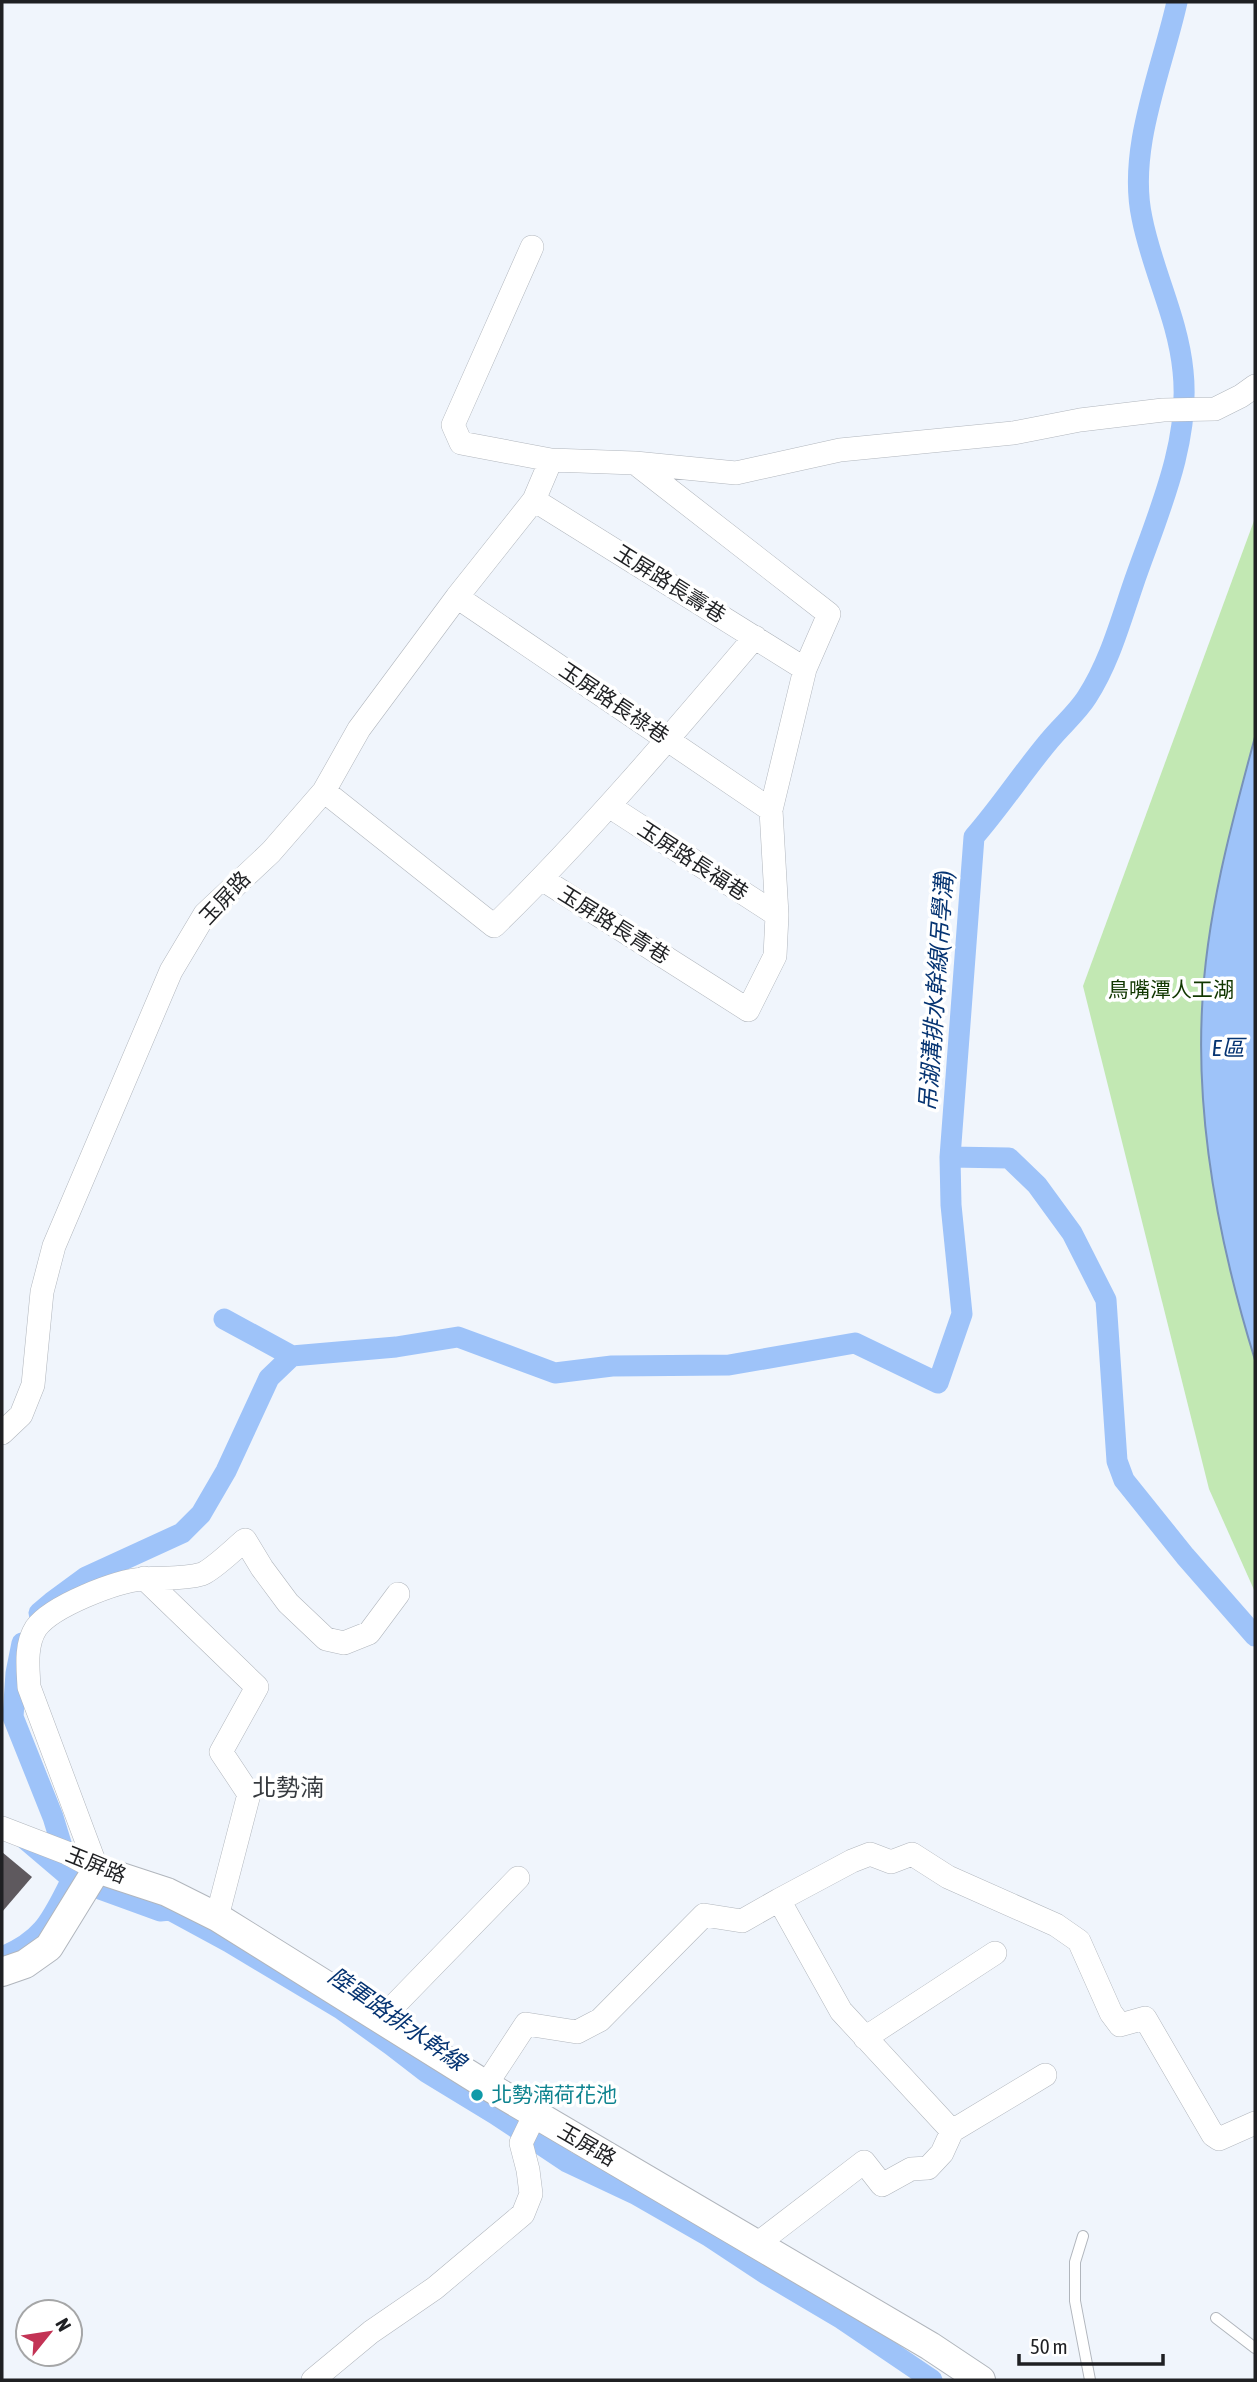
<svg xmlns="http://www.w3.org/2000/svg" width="1257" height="2382" font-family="'Asap Condensed','Noto Sans TC',sans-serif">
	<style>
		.green { fill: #c2e8b3 }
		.water { fill: #9ec3f9; stroke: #7892b9; stroke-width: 2 }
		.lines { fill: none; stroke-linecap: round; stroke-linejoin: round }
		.canal { stroke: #9ec3f9; stroke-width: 21 }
		.building { fill: #5e595e }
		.service-casing { stroke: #b1b6bd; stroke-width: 12 }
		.minor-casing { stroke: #b1b6bd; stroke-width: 24 }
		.tertiary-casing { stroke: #b1b6bd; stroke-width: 30 }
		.service { stroke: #fff; stroke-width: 10 }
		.minor { stroke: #fff; stroke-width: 23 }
		.tertiary { stroke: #fff; stroke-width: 28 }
		.culture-dot { fill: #0f9aa8; stroke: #fff; stroke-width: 2.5 }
		.labels { text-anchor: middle; stroke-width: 7; stroke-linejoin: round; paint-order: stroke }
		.street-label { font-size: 21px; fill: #1f2023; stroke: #fff }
		.park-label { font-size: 21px; fill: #113700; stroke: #fff }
		.culture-label { font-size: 21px; fill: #0d838f; stroke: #fff; text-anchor: start }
		.water-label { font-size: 23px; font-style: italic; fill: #063472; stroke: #fff }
		.quarter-label { font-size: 24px; fill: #363a3f; stroke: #fff }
	</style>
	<rect width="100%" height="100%" fill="#f0f5fc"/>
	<path class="green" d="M1255,518V1592L1209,1489L1083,986Z"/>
	<path class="water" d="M1255,737V1360C1220,1247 1196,1127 1202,1009C1206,917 1231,825 1255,737Z"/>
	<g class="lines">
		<path class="canal" d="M950,1157L1009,1158L1037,1185L1072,1233L1106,1300L1117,1461L1124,1480L1185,1556L1255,1636
			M224,1319L292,1356L396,1347L458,1337L555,1373L612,1366L729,1365L855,1343L938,1383L962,1314L951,1205L950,1157L974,837C1001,806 1023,772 1049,741C1061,726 1077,713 1087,697C1109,663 1120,623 1133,585C1156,518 1191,444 1183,371C1178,318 1152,270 1142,218C1127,149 1162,70 1177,2
			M39,1613L52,1602L86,1577L182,1533L201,1514L226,1471L269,1378L292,1356
			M25,1839L72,1879L160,1911L170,1910L229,1942L341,2009L391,2045L426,2072L495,2114L567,2162L635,2194L710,2237L766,2274L842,2319L932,2380
			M2,1957C45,1939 52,1918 72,1879L53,1817L13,1717L16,1673L22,1643"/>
	</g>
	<path class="building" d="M2,1852L32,1877L2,1912Z"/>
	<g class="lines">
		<defs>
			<path id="service" d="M1083,2236L1075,2262V2301L1090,2380
				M1216,2318L1255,2348"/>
			<path id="minor" d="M532,247L453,425L461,443L551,460L635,463L736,473L840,450L1013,433L1080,420L1163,410L1215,409L1241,396L1255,386
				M534,500L805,669
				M457,597L771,810
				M324,791L494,926C587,835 671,736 755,637
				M609,806L777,915
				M542,879L748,1010L775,956L777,915L771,810L805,669L829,614L635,463
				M2,1433L21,1415L33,1385L42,1292L54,1246L171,971L205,914L271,852L324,791L359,729L457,597L534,500L551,460
				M144,1578L257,1687L221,1752L249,1794L217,1917
				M2,1828L67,1853L97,1869
				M97,1869L29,1687C28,1668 25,1645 36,1628C52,1606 116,1581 143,1579C162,1577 182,1580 202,1574C214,1569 234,1549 245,1540L262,1568L288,1603L326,1639L344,1643L369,1633L398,1594
				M779,1900L852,1861L870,1854L891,1862L912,1854L948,1877L1056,1925L1079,1941L1111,2013L1120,2025L1145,2018L1213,2135L1219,2139L1255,2123
				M380,2020L518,1878
				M865,2038L995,1953
				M486,2085L526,2024L577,2032L600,2020L704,1915L742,1921L779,1900L841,2011L952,2131
				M757,2244L864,2162L882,2185L911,2169L928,2168L942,2153L952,2131L1045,2075
				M313,2380L371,2332L435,2288L523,2214L531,2194L528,2170L521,2143L535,2114"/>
			<path id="tertiary" d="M2,1972L25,1964L49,1947L97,1869L167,1892L217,1917L486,2085L930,2346L981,2380"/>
		</defs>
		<use href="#service" class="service-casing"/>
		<use href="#minor" class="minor-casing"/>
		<use href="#tertiary" class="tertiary-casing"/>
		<use href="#service" class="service"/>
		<use href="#minor" class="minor"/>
		<use href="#tertiary" class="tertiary"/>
	</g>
	<circle class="culture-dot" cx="477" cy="2095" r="7"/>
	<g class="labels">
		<g class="street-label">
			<text transform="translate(670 584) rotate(32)" y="7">玉屏路長壽巷</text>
			<text transform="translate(614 703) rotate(34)" y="7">玉屏路長祿巷</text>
			<text transform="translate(693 861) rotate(33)" y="7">玉屏路長福巷</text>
			<text transform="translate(225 898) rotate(-47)" y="7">玉屏路</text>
			<text transform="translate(614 925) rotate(32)" y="7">玉屏路長青巷</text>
			<text transform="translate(96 1865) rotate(22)" y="7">玉屏路</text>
			<text transform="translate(587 2145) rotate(30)" y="7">玉屏路</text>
		</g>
		<g class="park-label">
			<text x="1171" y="997">鳥嘴潭人工湖</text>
		</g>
		<g class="culture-label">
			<text x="491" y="2102">北勢湳荷花池</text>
		</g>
		<g class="water-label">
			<text transform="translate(936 991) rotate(-86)" y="8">吊湖溝排水幹線(吊學溝)</text>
			<text x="1228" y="1056">E區</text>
			<text transform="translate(397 2019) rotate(35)" y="8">陸軍路排水幹線</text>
		</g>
		<g class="quarter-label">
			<text x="288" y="1796">北勢湳</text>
		</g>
	</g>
	<rect width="1257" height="2382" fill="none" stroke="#1f2023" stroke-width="7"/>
	<g transform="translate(49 2333) rotate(60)"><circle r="33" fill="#ffffff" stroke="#a5a6a7" stroke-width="2"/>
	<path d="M0-5L12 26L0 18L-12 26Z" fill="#c33355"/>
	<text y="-10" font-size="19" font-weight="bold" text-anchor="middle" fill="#1f2023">N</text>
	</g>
	<path d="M1019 2354v10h144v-10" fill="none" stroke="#1f2023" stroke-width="3.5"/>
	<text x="1030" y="2354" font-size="21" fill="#1f2023" stroke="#ffffff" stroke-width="5" paint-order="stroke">50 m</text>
</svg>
